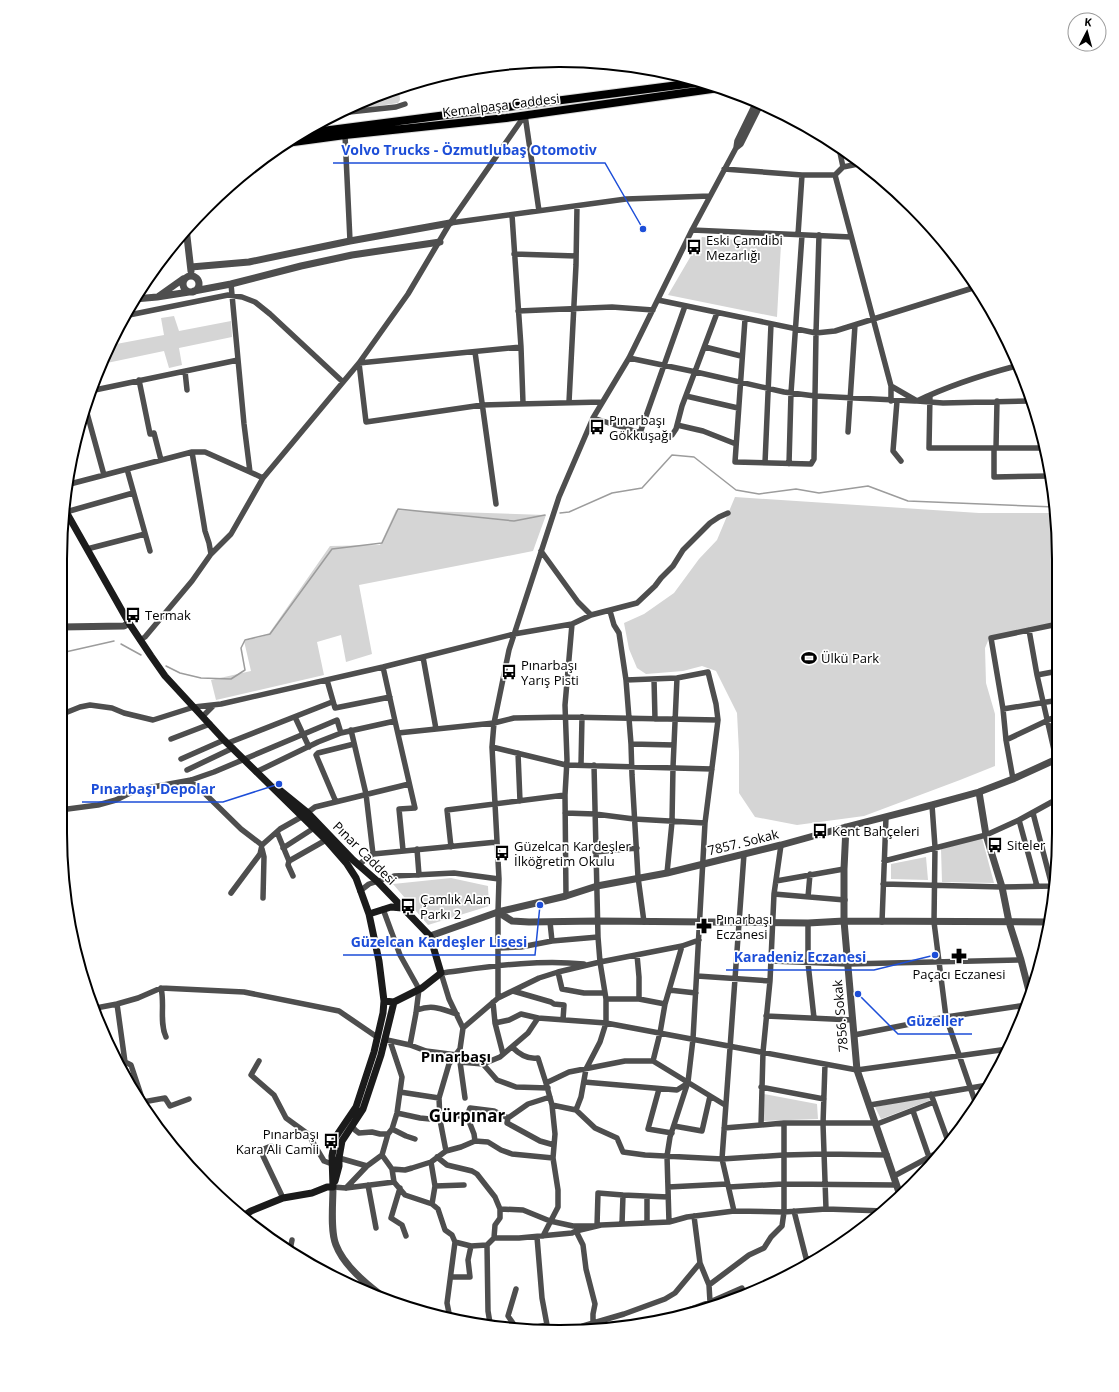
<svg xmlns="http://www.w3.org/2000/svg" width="1119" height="1392" font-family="'Open Sans',sans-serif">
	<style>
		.green { fill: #d5d5d5 }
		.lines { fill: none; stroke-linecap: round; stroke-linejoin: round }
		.stream { stroke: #9c9c9c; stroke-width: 1.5 }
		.primary-casing { stroke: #dbdbdb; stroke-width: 10 }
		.minor { stroke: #4e4e4e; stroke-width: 5.5 }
		.tertiary { stroke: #4e4e4e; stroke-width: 7 }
		.secondary { stroke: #1b1b1b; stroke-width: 7 }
		.primary { stroke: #000; stroke-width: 8 }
		.labels { text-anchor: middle; stroke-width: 3.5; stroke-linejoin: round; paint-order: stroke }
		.street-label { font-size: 13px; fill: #000; stroke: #fff }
		.poi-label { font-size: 13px; fill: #000; stroke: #fff; text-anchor: start }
		.quarter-label { font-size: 15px; font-weight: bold; fill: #000; stroke: #fff }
		.district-label { font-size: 17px; font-weight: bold; fill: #000; stroke: #fff }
		.rim { fill: none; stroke: #000; stroke-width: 2 }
		.leader { fill: none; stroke: #1d4ed8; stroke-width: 1.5 }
		.callout-dot { fill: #1d4ed8; stroke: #fff; stroke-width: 1.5 }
		.callout-label { font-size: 14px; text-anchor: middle; font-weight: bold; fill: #1d4ed8; stroke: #fff; stroke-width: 3.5; stroke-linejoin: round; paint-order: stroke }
	</style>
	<rect width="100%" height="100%" fill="#fff"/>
	<path class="green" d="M399,87L400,100L398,103L346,111Z
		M702,237L781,244L777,317L668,295Z
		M174,316L179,331L231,321L232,337L179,348L182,365L169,368L164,351L102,364L111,345L164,335L161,318Z
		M735,497L979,513H1056L1058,527V622L990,636L985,648L986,683L995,714V766L960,780L864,816L797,825L755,817L739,793V752L737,713L716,671L702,666L683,671L646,674L637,668L629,649L624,623L644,614L674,593L699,559L717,540Z
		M396,510L546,515L533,551L359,585L372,654L346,662L341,635L317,642L324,675L216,700L211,680L251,671L244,641L268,635L330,546L380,545Z
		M982,838L994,883L942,882L941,849Z
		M926,857L928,880L891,879V864Z
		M451,878L488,886L489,906L428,925L393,884Z
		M764,1094L817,1104L818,1119L763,1121Z
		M929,1096L931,1100L881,1119L875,1107Z"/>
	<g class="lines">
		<path class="stream" d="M560,513L569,512L612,493L642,488L672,455L694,457L736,490L759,494L796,489L819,493L868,486L908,501L1055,507
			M121,644L141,655
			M61,653L114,641
			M166,666L180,673L201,678L231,679L245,670L241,648L245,640L270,634L332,549L382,543L398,509L514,521L545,515"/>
		<defs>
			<path id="primary" d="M299,134L702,82
				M286,143L345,135L506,118L719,88"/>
		</defs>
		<use href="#primary" class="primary-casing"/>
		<path class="minor" d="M340,113L396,107L405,104
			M525,115L539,211
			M345,135L350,241
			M736,148L741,144L761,104
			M839,148L843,167
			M863,163L843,167L835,175L891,386L917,401L943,403L1030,401
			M724,169L802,175H835
			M512,215L521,347L523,403
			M450,223L626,199L710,196
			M692,230L851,237
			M798,235L802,175
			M514,254L576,256
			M231,284L244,424L250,472L263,478
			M658,300L816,333L835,331L976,287
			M518,311L612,307L653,310
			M124,316L228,295L242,297L255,302L270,314L343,382
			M745,319L735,462L811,464L814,459L816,333L819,235
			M521,347L359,363L366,422L482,405L602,402
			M705,347L741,356
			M475,352L496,504
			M629,358L696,372L784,392L815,396L915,401
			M185,371L187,390
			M139,380L150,434L154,433L161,460
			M90,391L238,360
			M930,395L929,448H1045
			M686,396L738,408
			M891,401V386
			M897,401L893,451L901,461
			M917,401C948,386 982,375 1016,366
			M569,402L576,265L577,206
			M85,406L104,475
			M593,418L657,438L672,435L676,429L682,406L717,313
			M677,425L703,431L736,444
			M848,432L855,325
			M640,433L685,306
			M994,448V477L1050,476
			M996,448L997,401
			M192,452H205L250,472
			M765,463L771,324
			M789,464L791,393L802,235
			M127,469L150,551
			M70,484L192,452L205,531L209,543L211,554
			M66,512L133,493
			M87,549L145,534
			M541,551L578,602L591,615
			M610,611L614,625L619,633L626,680L631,744L632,775L638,877L644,922
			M1029,630L1037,675L1059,772
			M140,640L145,637L192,581L211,554L231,534L263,478L359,363L408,294L450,223L525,115
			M423,657L436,729
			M1037,675L1058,671
			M654,679L655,719
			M327,680L335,708L390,697
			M626,680L677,678L708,672L716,704L718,720L705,823L693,1039L688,1082L670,1137L667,1156L669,1222
			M1003,709L1059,700
			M60,715L80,707L90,705L112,708L124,713L153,720L194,707L221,704L383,667L514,634L572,624L591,615L637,603L655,586L661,578L673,566L683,550L710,523L719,517L728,513
			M203,716L214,705
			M295,717L309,747
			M395,721L415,808L399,809L403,850
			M351,730L366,794L373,854
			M398,733L494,723L514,718L566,717L718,720
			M171,739L210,724
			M1006,740L1059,715
			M228,743L332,702
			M631,744L674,745
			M492,747L566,765L712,769
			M518,753L520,801
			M181,759L224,740
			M581,765L582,717
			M187,770L233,748
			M256,772L318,742L341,733L395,721L383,667
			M1013,779L1006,740L1003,709L991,638L1058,624
			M191,780L241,829L262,845L280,829L303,816L315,807L409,784
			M336,802L316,755L318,753L354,744
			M932,805L935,847L934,922L946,1017L977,1107
			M60,810L98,805L116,800L130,793L147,788L191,780L214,772L337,720L341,733
			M565,813L595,814L634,819L705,823
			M1033,813L1052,886
			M277,832L289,861
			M451,847L447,810L565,795
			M283,848L314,828
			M262,849L264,857L263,898
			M417,849L419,875
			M595,852L637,848
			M884,861L986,835L1019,820
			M358,865L373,854L497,842
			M667,873L672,822L673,767L677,678
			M293,876L288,865L289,861L326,840
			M776,881L844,869
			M883,884L1002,887L1054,886
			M1037,886L1019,820L1059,798
			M360,891L369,884L394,876L454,873L499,879
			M231,893L260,854L262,845
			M774,894L845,900
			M566,896L565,795L567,760L565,705L572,624
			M808,897L810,874
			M383,909L400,955L419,989L416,1013L410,1045
			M550,922L552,941
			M882,922L886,817
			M808,923V963L814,1018
			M498,948L521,947L552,941L598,937
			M637,955L639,977V999
			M771,961L848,964L1021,960
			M558,972L562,989L584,993H605
			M697,976L770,981
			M161,988C165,1004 159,1022 166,1037
			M669,990L696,993
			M513,991L551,1002L554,1004L564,1005L563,1020
			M498,998V912L499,879L492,747L494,723L509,650L559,497L593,418L629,358L692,230L736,148L737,141L756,102
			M606,999H639L665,1004
			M493,1002L495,1023L503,1054
			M117,1004L125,1062L131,1065L144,1104
			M96,1008L117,1004L138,998L161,988L244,992L339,1011L377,1037
			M417,1010C433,1004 441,1009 457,1014
			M766,1016L853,1020
			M495,1023L509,1020L521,1014L538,1018
			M463,1028L449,999L441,973C488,967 536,959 584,964
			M854,1035L946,1017L1027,1005
			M387,1040L410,1045L426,1051L457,1055
			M512,1047C519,1054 527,1060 538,1058L546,1083L552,1105L555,1134L553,1158L558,1190V1207L543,1236
			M457,1055L460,1062L483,1064L497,1080L516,1087L548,1088
			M259,1061L251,1075L274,1095L286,1118L308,1134L324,1161L332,1164
			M653,1061L660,1033L665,1004L682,946
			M460,1062L465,1098
			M483,1064L500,1057L528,1033L538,1018L606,1023L857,1070L1008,1049
			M825,1064L823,1124L826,1209
			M584,1082L677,1090L688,1083
			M546,1083L569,1072L625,1061H653L725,1105
			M128,1084H136
			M761,1087L824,1099
			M659,1089L648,1129L672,1133
			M400,1092L439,1098
			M931,1094L948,1141
			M143,1102L165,1098L170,1106L189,1099
			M552,1105L576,1110L595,1128L617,1138L623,1152L645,1155L722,1159L784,1155L825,1154L887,1155
			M870,1105L988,1085
			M576,1110L581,1097L586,1069L600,1042L606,1023V999L600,962L598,937L594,765
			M913,1111L929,1157
			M397,1113L420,1118L440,1120L449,1116H467L474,1134L475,1141
			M467,1116L470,1108L494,1111L508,1118L507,1123L540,1141L554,1145
			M508,1118L528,1104L550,1097
			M877,1124L934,1102
			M761,1125L784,1123H876
			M352,1126L355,1130L359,1133L372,1132L380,1134H388
			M674,1126L702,1131L710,1096
			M724,1128L761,1125L763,1052L770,981L774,894L781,845
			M392,1129L406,1136L415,1139
			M271,1146L264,1149L263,1156L283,1198
			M446,1151L440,1120L439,1098L449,1064L460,1049L463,1028L498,998L539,978L558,972L600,962L682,946L699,940
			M437,1157L447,1165L472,1171L477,1174L495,1197L500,1209V1218L495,1225L494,1238
			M339,1158L367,1166
			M431,1162L435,1186L432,1204
			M392,1169L405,1170L412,1168L431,1162L446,1151L461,1147L475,1141L488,1142L501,1150L512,1154L553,1158
			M894,1176L937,1153
			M394,1182L405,1195L432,1204L438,1209L445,1230L452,1235L455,1242L471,1246L487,1245
			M368,1185L376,1228
			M435,1186L464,1185
			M333,1187L346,1188L394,1182L392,1169L382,1155L388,1134L392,1129L397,1113L402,1077L390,1041
			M668,1187L727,1184
			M729,1187L783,1184L896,1185
			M346,1188L367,1166L382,1155
			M400,1188L391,1218L402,1225L406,1236
			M647,1197V1223
			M500,1209L523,1210L550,1221L573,1226H597L598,1193L623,1195L668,1197
			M734,1211L722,1159L744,854
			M794,1211L806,1258L810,1259L829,1251
			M694,1216L700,1263L709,1285L710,1302
			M622,1224L623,1195
			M576,1231L583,1245L586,1269L595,1304L593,1314V1328
			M537,1237L542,1298L547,1325L553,1331
			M290,1250L292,1240
			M451,1277H470L468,1260L471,1246
			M709,1285L749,1255L764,1248L771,1237L782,1226L784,1212V1123
			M450,1318L447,1303L455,1242
			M667,1318L710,1302L742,1288
			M490,1323L488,1311L487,1245L494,1238H519L572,1233L576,1231L601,1225L669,1222L687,1217L734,1211L784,1212L826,1209L884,1211
			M515,1326L508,1316L516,1289
			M532,1328L547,1325
			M576,1330L583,1326L624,1314L665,1299L675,1293L700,1263"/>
		<path class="tertiary" d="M186,228L191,271
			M191,267L249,262L350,241L450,223
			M183 284a8 8 0 1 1 16 0a8 8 0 1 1-16 0Z
			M194,291L231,284L301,266L352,255L440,242
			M159,296L183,279
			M135,299L157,297L189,292
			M61,627L124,626L129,623
			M979,792L986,835L1002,887L1009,922L1021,960L1030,995
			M846,827L844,869V921L857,1070L900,1195
			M498,912L512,921L529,922L598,921L808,923L844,921L1050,922
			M430,936L498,912L566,896L597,886L667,873L781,845L846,827L932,805L979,792L1013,779L1059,758
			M333,1187C333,1203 330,1231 336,1245C343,1264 365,1283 381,1295
			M438,1316L450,1317"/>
		<path class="secondary" d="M65,510L129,623L151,656L165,676L224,740L326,840L347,864L356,878L369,914L379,961L384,1001L383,1013L374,1052L356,1107L335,1138L332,1156L333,1187
			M276,787L308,813L353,860L377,881L430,936L441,973L422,988L394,1002L384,1001
			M369,914L391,907L402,908
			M335,1181L339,1166V1158L342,1141L363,1109L381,1055L394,1002
			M245,1215L251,1211L283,1198L312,1193L327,1187H333"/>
		<use href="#primary" class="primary"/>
	</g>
	<defs>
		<symbol id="bus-bare" viewBox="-9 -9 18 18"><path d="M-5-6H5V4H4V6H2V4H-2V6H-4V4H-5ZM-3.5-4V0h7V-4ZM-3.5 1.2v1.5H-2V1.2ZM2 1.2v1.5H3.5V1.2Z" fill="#000" stroke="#fff" stroke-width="2.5" paint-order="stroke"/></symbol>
		<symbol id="stadium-bare" viewBox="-9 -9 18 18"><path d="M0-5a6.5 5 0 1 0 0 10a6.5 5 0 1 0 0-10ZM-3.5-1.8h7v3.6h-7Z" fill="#000" stroke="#fff" stroke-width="2.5" paint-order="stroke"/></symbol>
		<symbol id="pharmacy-bare" viewBox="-9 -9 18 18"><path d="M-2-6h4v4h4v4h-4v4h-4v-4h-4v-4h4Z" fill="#000" stroke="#fff" stroke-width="2.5" paint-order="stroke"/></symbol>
	</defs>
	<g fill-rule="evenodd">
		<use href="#bus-bare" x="683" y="236" width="22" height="22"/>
		<use href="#bus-bare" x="586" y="416" width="22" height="22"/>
		<use href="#bus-bare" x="122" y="604" width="22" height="22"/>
		<use href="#stadium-bare" x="798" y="647" width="22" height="22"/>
		<use href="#bus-bare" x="498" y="661" width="22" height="22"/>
		<use href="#bus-bare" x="809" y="820" width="22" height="22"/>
		<use href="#bus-bare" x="984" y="834" width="22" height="22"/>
		<use href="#bus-bare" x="491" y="842" width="22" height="22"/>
		<use href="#bus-bare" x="397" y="895" width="22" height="22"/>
		<use href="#pharmacy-bare" x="693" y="915" width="22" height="22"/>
		<use href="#pharmacy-bare" x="948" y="945" width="22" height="22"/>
		<use href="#bus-bare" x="320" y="1130" width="22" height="22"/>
	</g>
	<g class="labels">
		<g class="street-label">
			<text transform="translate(501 105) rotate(-7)" y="5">Kemalpaşa Caddesi</text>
			<text transform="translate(743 842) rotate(-14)" y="5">7857. Sokak</text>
			<text transform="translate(365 853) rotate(45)" y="5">Pınar Caddesi</text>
			<text transform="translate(840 1016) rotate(-95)" y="5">7856. Sokak</text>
		</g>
		<g class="poi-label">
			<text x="706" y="245">Eski Çamdibi<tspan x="706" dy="15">Mezarlığı</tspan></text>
			<text x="609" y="425">Pınarbaşı<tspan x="609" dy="15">Gökkuşağı</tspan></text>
			<text x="145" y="620">Termak</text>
			<text x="821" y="663">Ülkü Park</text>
			<text x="521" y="670">Pınarbaşı<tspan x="521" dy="15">Yarış Pisti</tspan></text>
			<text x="832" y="836">Kent Bahçeleri</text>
			<text x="1007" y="850">Siteler</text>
			<text x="514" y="851">Güzelcan Kardeşler<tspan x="514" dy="15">İlköğretim Okulu</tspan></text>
			<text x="420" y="904">Çamlık Alan<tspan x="420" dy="15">Parkı 2</tspan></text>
			<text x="716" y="924">Pınarbaşı<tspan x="716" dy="15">Eczanesi</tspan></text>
			<text x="959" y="979" text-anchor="middle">Paçacı Eczanesi</text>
			<text x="319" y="1139" text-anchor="end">Pınarbaşı<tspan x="319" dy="15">Kara Ali Camii</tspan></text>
		</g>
		<g class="quarter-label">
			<text x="456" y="1062">Pınarbaşı</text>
		</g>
		<g class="district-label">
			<text x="467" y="1122">Gürpınar</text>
		</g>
	</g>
	<path d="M0 0H1119V1392H0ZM559 67H560A492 492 0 0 1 1052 559V833A492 492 0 0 1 560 1325H559A492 492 0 0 1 67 833V559A492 492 0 0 1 559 67Z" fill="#fff" fill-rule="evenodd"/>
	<path class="rim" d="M559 67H560A492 492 0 0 1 1052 559V833A492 492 0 0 1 560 1325H559A492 492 0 0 1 67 833V559A492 492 0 0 1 559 67Z"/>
	<path class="leader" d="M643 229L605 163H333M279 784L223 802H82M540 905L535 955H343M935 955L874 970H726M858 994L898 1034H972"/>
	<g class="callout-dot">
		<circle cx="643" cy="229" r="4"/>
		<circle cx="279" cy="784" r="4"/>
		<circle cx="540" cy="905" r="4"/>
		<circle cx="935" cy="955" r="4"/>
		<circle cx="858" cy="994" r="4"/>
	</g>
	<g class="callout-label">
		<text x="469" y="155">Volvo Trucks - Özmutlubaş Otomotiv</text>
		<text x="153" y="794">Pınarbaşı Depolar</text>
		<text x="439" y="947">Güzelcan Kardeşler Lisesi</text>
		<text x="800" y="962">Karadeniz Eczanesi</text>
		<text x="935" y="1026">Güzeller</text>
	</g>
	<g transform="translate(1087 32) rotate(6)"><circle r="19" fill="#ffffff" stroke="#999999"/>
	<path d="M0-3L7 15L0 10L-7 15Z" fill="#000000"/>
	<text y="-6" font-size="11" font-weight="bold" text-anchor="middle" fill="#000000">K</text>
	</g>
</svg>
